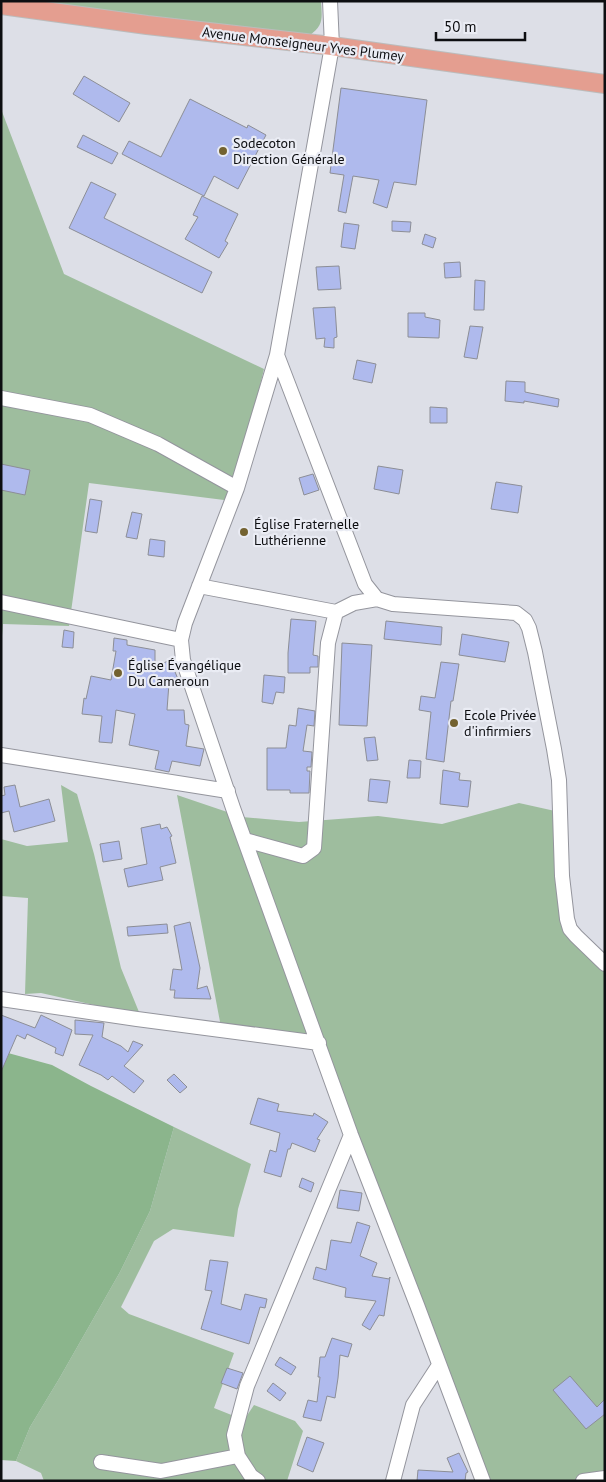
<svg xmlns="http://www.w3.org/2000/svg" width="606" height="1482" font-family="'PT Sans',sans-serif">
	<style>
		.green { fill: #9ebd9e }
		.forest { fill: #8bb58c }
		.building { fill: #afbaed; stroke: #8c8e96 }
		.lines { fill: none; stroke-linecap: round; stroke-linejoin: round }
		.minor-casing { stroke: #94959d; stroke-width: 16 }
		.major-casing { stroke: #bbbcbc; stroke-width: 20 }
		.minor { stroke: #fff; stroke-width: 14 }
		.major { stroke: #e49e90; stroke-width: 18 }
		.poi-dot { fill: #736230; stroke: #eaecf4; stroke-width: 2 }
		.labels { text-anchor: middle; stroke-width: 4.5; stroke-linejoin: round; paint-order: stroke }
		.street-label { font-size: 14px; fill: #0d0e11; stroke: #eaecf4 }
		.poi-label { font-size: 14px; fill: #0d0e11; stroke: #eaecf4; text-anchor: start }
	</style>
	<rect width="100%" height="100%" fill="#dddfe7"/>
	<path class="green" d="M29,1H321C322,19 324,25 309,36Z
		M1,109L64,274L264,369L232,501L89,483L69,626L3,624L1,648Z
		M61,785L77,794L94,854L121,968L139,1012L103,1007L41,993L25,994L28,898L1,896V839L27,846L68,842Z
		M177,795L242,817L299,822L378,816L442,824L519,803L555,811L572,922L605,956V1481H479L313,1044L221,1027Z
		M174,1127L251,1164L238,1209L234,1237L173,1229L154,1241L121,1307L129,1314L234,1353L214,1408L244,1420L254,1405L295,1421L303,1431L287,1481H44L41,1473L16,1461L30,1427L59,1379L120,1272L150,1211Z"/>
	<path class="forest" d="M1,1052L8,1053L52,1065L91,1086L174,1127L150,1211L120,1272L59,1379L30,1427L16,1461L1,1460Z"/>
	<path class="building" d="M84,76L130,103L119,122L73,94Z
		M341,88L427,100L416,185L394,182L387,208L373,203L379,180L353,176L346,213L338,211L344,175L330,173Z
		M190,99L247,128L248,125L266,135L238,189L214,176L204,196L122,154L129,141L161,157Z
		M83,135L118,153L112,164L77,147Z
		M91,182L116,194L104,218L212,272L202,293L69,228Z
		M202,196L238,214L225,241L228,243L219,258L185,239L198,217L193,215Z
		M392,221L411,222L410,232L392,231Z
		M344,223L359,225L355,249L341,247Z
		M425,234L436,238L433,248L422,244Z
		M460,262L461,277L445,278L444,263Z
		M339,266L341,289L318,290L316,267Z
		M475,280L485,281L484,310H474Z
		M335,307L337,337L334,338V348L324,347L325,338L316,339L313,308Z
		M408,313H425V317L440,320L439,338L408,337Z
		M470,326L483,327L477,359L464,357Z
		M357,360L376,364L372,383L353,379Z
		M506,381L525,382V392L559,399L558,407L524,401V403L505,401Z
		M430,407L447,408V423H430Z
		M1,464L30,470L25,495L1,490Z
		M378,466L403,470L399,494L374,489Z
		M313,474L319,490L304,495L299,478Z
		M496,482L522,486L518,513L491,509Z
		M90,499L102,501L97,533L85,531Z
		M132,512L142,514L137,539L126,537Z
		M150,539L165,541L164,557L148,555Z
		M291,619L316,621L313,655L318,656V667H310V673H288V653Z
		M386,621L442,627L441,645L384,639Z
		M64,630L74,632L73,648L62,647Z
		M462,634L509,642L505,662L459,655Z
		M114,638L127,640V645L155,650V667L170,660L178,679L169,683L167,710H184L185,724L189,725L186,746L204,749L200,766L172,761L169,772L155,769L159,751L129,745L135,714L116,710L112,743L99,742L102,716L82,714L84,698L86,699L91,676L111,680L116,651H113Z
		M342,643L372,645L367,726L339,725Z
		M441,662L459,664L453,701H451L444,762L426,759L431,712L419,710L421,696L435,698Z
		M264,675L285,677L284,693L276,692L273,704L262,702Z
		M298,708L315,711L314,726L307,725L303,751L312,752L311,767H307V771H310L309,793H290V790H267V748H286L289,725L296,726Z
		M375,737L378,760L367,761L364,738Z
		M409,760L421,761L420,778H407Z
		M443,770L460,773L459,780L471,781L468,807L440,804Z
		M370,779L390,781L387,803L368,801Z
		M15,785L20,807L49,799L55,821L14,832L9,811L1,813V796L5,795L4,787Z
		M160,824L161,829L167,827L172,836L170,837L176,863L160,867L163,880L128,887L124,869L147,864L141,828Z
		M119,841L122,859L103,862L100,844Z
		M190,922L200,968L197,989L207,986L211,999L174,998L175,990H170L173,969L182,970L174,926Z
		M167,924L168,933L128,936L127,927Z
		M1,1015L35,1028L41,1015L72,1030L63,1056L55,1053L56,1048L27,1034L25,1039L17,1035L1,1072Z
		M75,1020L104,1023L102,1037L121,1046L128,1052L133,1041L143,1045L124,1066L144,1081L134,1093L112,1076L108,1080L101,1075L79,1065L93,1035L75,1034Z
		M174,1074L187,1087L180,1093L167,1080Z
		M258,1098L279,1104L277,1111L313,1116L314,1113L328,1122L317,1139L320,1140L315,1152L292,1143L290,1149H288L281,1177L264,1172L270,1150L276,1152L280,1133L250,1124Z
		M302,1178L314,1183L311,1192L299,1187Z
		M340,1190L362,1193L359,1211L337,1208Z
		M357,1222L370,1226L360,1256L377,1263L372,1276L389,1279L390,1277L384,1316L379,1315L370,1330L362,1325L376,1301L345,1297L346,1288L313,1279L316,1267L326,1270L331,1240L351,1243Z
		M210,1260L228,1262L221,1304L241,1310L245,1294L267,1299L265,1308L260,1307L249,1344L201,1329L212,1291L205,1290Z
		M332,1338L352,1344L348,1357L340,1355L338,1378L335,1398L327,1396L321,1421L303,1417L308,1400L317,1402L320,1377H318L320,1357H325Z
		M280,1357L296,1367L291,1375L275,1365Z
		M227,1368L243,1373L237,1389L221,1383Z
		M570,1376L597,1407L605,1399V1414L586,1429L553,1390Z
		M273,1383L286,1393L280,1401L267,1391Z
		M307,1437L324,1443L313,1472L297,1465Z
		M459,1453L468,1472L466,1473L465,1481H417L418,1470L453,1472L447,1458Z"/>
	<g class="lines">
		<defs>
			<path id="minor" d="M330,1L332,46L277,355L237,488L185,623L181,640L183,660L233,808L351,1135L417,1305L483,1481
				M277,355L365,584L377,599L393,604L516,613L525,620L529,628L535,652L554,749L559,780L562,876L567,919L570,929L576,936L605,964
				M1,398L90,415L158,444L237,488
				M199,586L336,612L354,603L377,599
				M1,602L181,640
				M1,755L228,791
				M245,840L303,856L314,848L328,643L336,612
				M1,999L137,1019L319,1043
				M101,1462L161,1471L238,1456
				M258,1481L251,1476L238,1456L234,1435L247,1386L351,1135
				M393,1481L413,1405L439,1365
				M583,1481L605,1478"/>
			<path id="major" d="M1,5L147,25L332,46L605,84"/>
		</defs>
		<use href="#minor" class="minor-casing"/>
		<use href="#major" class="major-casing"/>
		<use href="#minor" class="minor"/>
		<use href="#major" class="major"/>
	</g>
	<g class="poi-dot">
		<circle cx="223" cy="151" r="5"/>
		<circle cx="244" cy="532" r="5"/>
		<circle cx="118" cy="673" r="5"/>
		<circle cx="454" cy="723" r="5"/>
	</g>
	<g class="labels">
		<g class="street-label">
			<text transform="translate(303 44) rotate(7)" y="5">Avenue Monseigneur Yves Plumey</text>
		</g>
		<g class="poi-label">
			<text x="233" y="148">Sodecoton<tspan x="233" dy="16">Direction Générale</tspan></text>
			<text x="254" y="529">Église Fraternelle<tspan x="254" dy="16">Luthérienne</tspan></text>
			<text x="128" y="670">Église Évangélique<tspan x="128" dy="16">Du Cameroun</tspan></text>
			<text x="464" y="720">Ecole Privée<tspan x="464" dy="16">d'infirmiers</tspan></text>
		</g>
	</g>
	<rect width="606" height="1482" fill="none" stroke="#0d0e11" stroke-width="5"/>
	<path d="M436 32v8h89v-8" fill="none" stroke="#0d0e11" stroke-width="2.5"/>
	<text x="444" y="32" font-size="15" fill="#0d0e11" stroke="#eaecf4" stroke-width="4" paint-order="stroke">50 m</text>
</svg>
